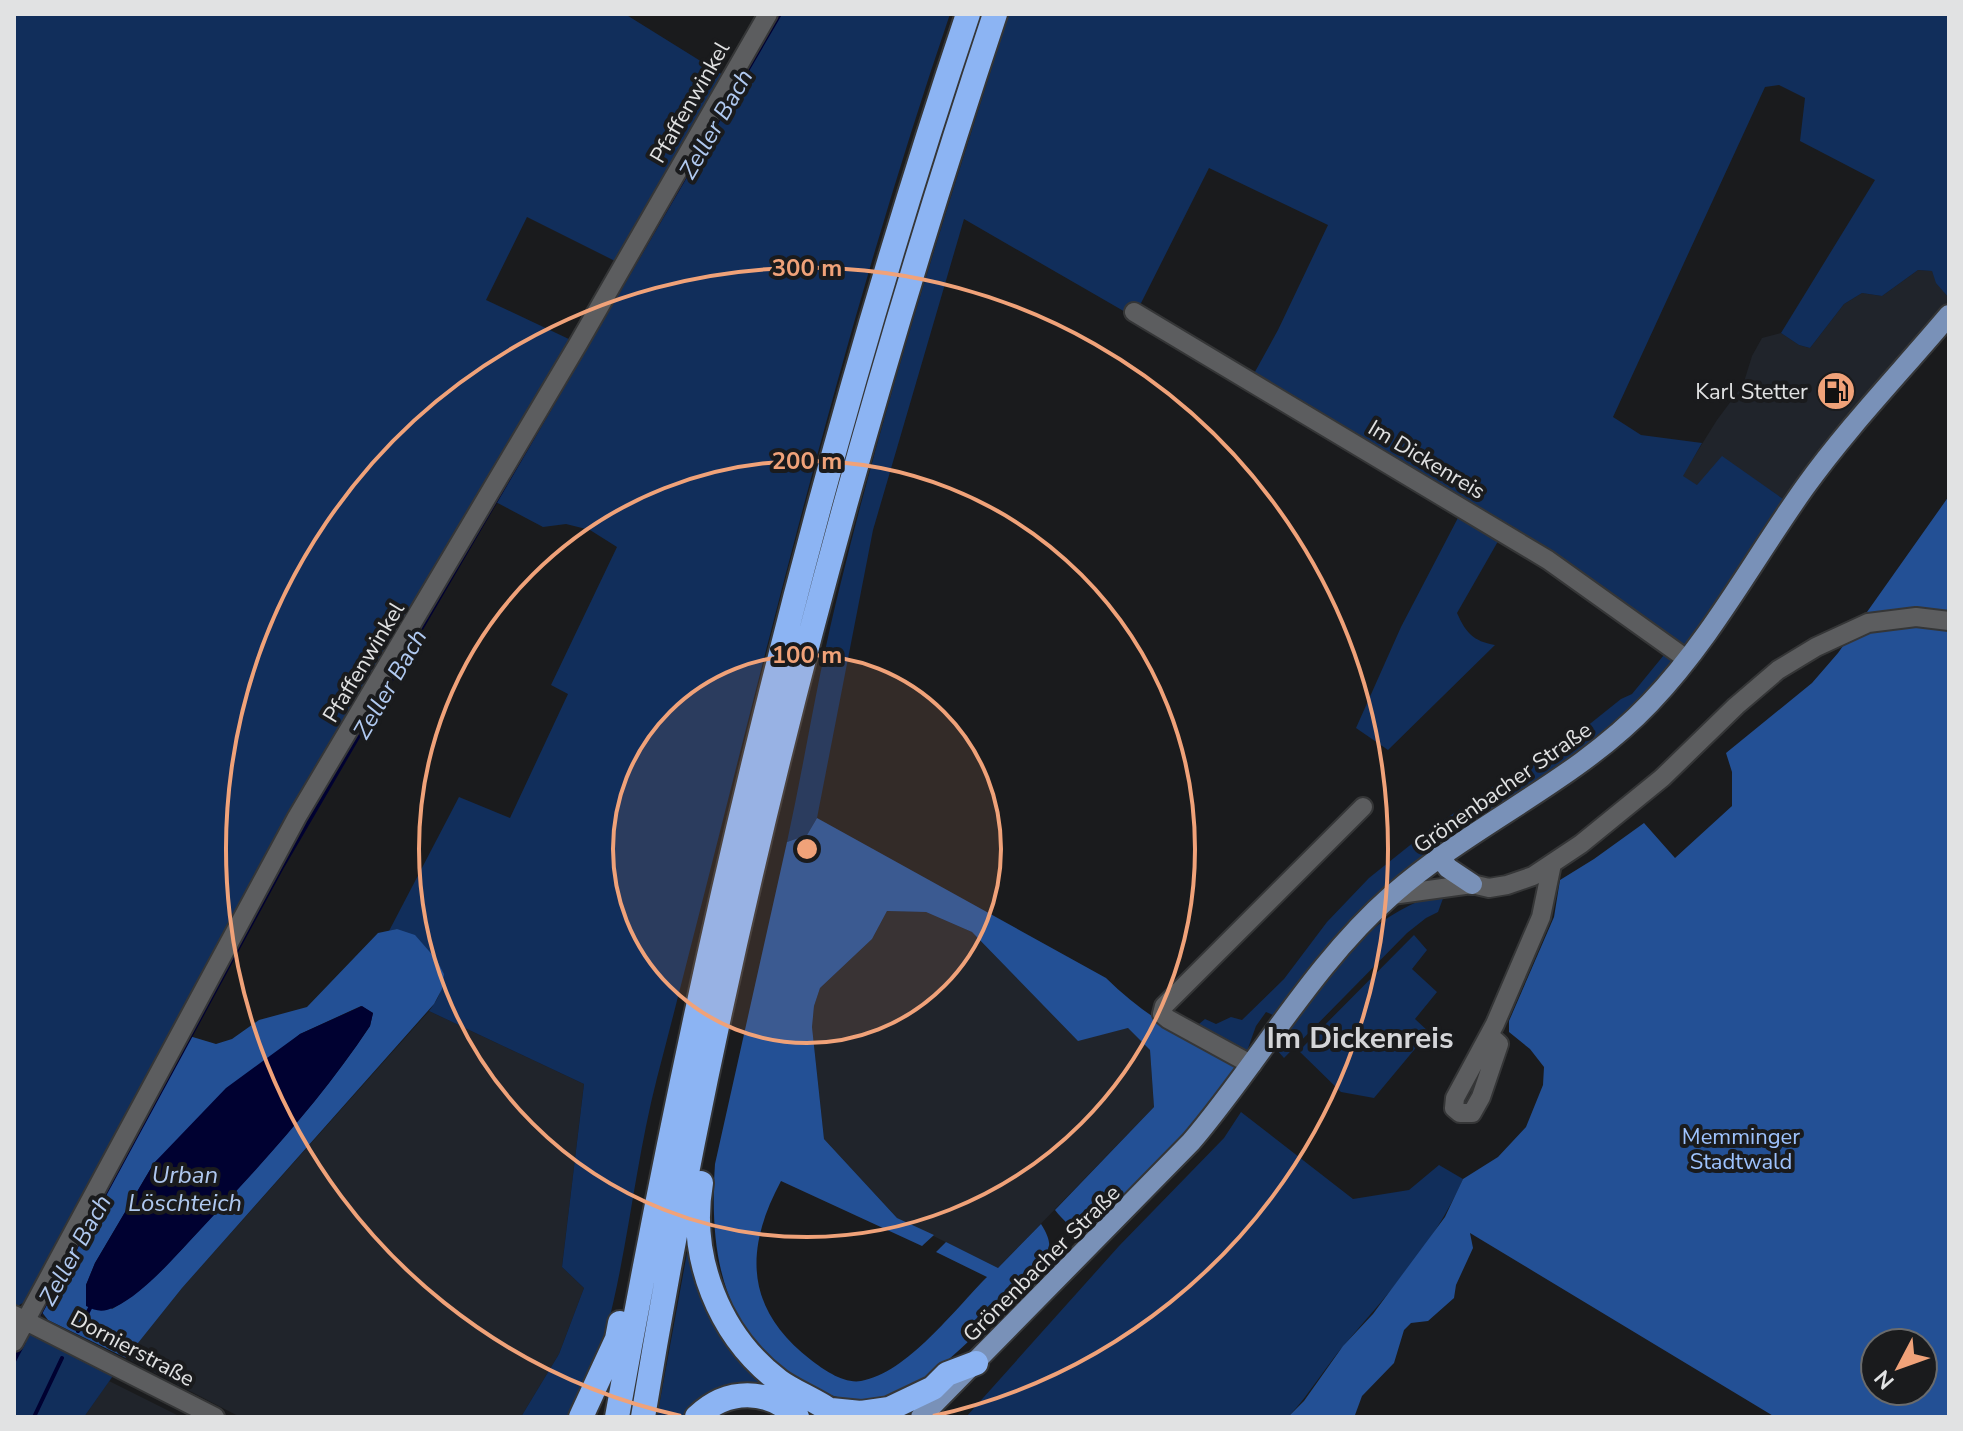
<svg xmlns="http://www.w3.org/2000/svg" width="1963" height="1431" font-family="'Nunito Sans',sans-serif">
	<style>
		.built { fill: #20242b }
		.green { fill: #112e5b }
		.forest { fill: #235095; fill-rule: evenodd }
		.water { fill: #000131 }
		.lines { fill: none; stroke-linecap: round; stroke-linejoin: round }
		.stream { stroke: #000131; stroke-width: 4 }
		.minor-casing { stroke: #353637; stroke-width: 22 }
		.major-casing { stroke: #353637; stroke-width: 24 }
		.highway-casing { stroke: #353637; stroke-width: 28 }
		.minor { stroke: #5c5d5f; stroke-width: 18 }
		.major { stroke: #7991b8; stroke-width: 20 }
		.highway { stroke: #8cb4f3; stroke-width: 24 }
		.ring { fill: none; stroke: #f0a279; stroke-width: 4 }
		.labels { text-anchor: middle; stroke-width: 8; stroke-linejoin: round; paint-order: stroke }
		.street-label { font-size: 22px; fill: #e1e2e3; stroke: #1a1b1d }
		.poi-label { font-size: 22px; fill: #e1e2e3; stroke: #1a1b1d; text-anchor: end }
		.park-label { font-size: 22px; fill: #9ec3fe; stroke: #1a1b1d }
		.water-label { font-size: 24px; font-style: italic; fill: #b0c9f0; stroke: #1a1b1d }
		.district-label { font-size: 30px; font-weight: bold; fill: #d4d5d8; stroke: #1a1b1d }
		.centre { fill: #f0a279; stroke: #1a1b1d; stroke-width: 4 }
		.ring-label { font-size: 24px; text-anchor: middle; font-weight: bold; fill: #f0a279; stroke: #1a1b1d; stroke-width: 8; stroke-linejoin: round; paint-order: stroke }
	</style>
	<rect width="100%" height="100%" fill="#1a1b1d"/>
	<path class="built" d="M1918,270L1932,271L1937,283L1949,298V304L1827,445L1786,501L1722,457L1698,486L1682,476L1717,420L1743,385L1752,356L1762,338L1781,333L1799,345L1810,348L1844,304L1862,293L1882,296Z
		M887,911L926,912L972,932L1078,1040L1128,1028L1150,1050L1154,1107L998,1268L897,1218L824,1139L812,1027L814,1006L820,988L872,939Z
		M429,1011L584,1084L562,1267L584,1288L559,1354L521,1417H240L126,1358L182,1288Z
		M109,1381L181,1417H84Z"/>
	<path class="green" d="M14,14H625L723,75L617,262L527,217L486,300L573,341L28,1300L14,1308Z
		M774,14H950C831,363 750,722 657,1078C635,1163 628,1251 605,1336C598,1363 583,1390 572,1417H521L559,1354L584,1288L562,1267L584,1084L429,1011C462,969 428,953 397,929L389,931L459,797L510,818L568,694L551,685L617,547L590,530L566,524L543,527L492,500Z
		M1009,14H1949V298L1936,283L1932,271L1918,270L1882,296L1862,293L1844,304L1810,348L1799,345L1781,333L1875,180L1800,141L1805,98L1779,85L1765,87L1613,417L1641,435L1702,443L1683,476L1697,485L1722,456L1786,501L1686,650L1251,379L1278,330L1328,225L1209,168L1134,317L964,219L873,530L817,818L807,835L787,842C806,755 819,668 841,582C888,390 949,202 1009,14Z
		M1460,514L1501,536L1457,613C1466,633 1473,641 1495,645L1388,750L1356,728L1401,627Z
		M1668,650L1675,660L1632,709L1591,745L1432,848L1389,884L1273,1015L1266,1012L1256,1026L1247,1051L1240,1052L1197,1030L1199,1024L1205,1019L1216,1024L1231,1017L1242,1020L1284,979L1327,922L1369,878L1429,830L1543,753L1576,735L1621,699L1632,694Z
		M1445,893L1438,912L1426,918L1407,933L1284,1058L1276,1049L1277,1045C1318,984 1369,909 1445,893Z
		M1414,935L1427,950L1412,969L1437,992L1415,1019L1429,1032L1374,1098L1341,1092L1299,1051Z
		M1241,1112L1353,1199L1409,1190L1439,1165L1463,1179C1436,1241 1389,1293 1345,1344C1325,1367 1310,1394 1288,1417H966L1119,1246L1224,1138Z
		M689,1242L698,1276L823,1417H809L787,1398L690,1411L685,1417H657Z
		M28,1332L115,1373L84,1417H14V1353Z"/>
	<path class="forest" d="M1949,496V1417H1775L1470,1233L1473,1248L1456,1285L1454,1298L1428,1321L1411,1323L1404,1330L1394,1363L1362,1396L1355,1415L1288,1417L1304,1401L1343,1346L1373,1314L1445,1217L1463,1179L1498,1157L1526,1127L1543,1085L1544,1067L1530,1049L1509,1032V1021L1554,917L1560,880L1594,859L1644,823L1675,858L1732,806V772L1726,753L1812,683L1838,653ZM1875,1343H1923V1391H1875Z
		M817,818L1106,978C1144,1016 1189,1040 1236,1066V1071L1173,1149L1095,1223C1075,1233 1068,1226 1055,1210L1154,1107L1150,1050L1128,1028L1078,1041L972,932L926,912L887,911L872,939L820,988L814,1006L812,1027L824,1139L897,1218L934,1235L922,1246L781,1181C744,1250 745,1309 811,1360C824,1370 844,1384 861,1381C907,1373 955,1309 987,1277L936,1252L946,1242L998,1268L1041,1224C1056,1247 1049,1256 1033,1276C996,1312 943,1376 896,1394C866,1406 835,1400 808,1385C722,1336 709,1256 715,1164L787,842L807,835Z
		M397,929L415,935L436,959L444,974L442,989L434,1004L182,1288L126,1358L48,1320L41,1311L186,1035L216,1044L232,1039L259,1020L307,1007L378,933ZM361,1006L373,1013L370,1026C322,1098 265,1160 206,1223C178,1253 148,1289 112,1309L86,1285L95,1263L154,1163L300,1034Z"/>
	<path class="water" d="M362,1006L373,1013L370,1026C321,1100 262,1164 201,1229C178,1253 145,1293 115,1307C104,1312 97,1312 86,1306V1285L95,1263L154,1163L226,1088L300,1034Z"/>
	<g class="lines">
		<path class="stream" d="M36,1321L281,869L780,14
			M78,1331L90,1308
			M14,1361L24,1342
			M34,1417L62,1358"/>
		<defs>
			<path id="minor" d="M1134,312L1548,560L1688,660
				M1392,895L1472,884L1489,888L1507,885L1533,876L1581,844L1662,778L1736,706L1778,670L1816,647L1868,623L1916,617L1949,621
				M1489,1035L1499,1044L1481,1097L1472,1113H1460L1454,1108L1455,1098L1495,1024L1541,917L1552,864
				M1252,1065L1168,1019L1162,1014L1164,1006L1363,807
				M14,1315L215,1417
				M14,1342L297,817L578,344L768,14"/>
			<path id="major" d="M1439,856L1448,868L1472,884
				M921,1417L1191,1142C1260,1061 1312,965 1393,894C1474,823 1575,782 1650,703C1712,638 1753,560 1805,487C1848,427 1901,372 1949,315"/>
			<path id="highway" d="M701,1183C688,1257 719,1336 779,1381C795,1393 826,1404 837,1417
				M831,1410L861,1413L889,1409L933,1388L947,1374L976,1363
				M581,1417L617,1339L620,1323
				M617,1417C702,942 814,472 968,14
				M643,1417C721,942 843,471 995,14
				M697,1417C727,1388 768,1388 797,1417"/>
		</defs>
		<use href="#minor" class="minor-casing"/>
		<use href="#major" class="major-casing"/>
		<use href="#highway" class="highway-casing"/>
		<use href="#minor" class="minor"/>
		<use href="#major" class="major"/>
		<use href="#highway" class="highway"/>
	</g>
	<circle cx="807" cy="849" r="194" fill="#f0a279" fill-opacity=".12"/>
	<g class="ring">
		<circle cx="807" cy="849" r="194"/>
		<circle cx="807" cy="849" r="388"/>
		<path d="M681 1416A581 581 0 1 1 933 1416"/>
	</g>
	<defs>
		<symbol id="fuel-disc" viewBox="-11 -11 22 22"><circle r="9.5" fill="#f0a279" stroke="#1a1b1d"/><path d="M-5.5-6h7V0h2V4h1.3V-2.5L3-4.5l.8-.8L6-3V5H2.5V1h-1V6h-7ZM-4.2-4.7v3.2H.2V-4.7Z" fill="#111"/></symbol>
	</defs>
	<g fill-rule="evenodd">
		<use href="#fuel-disc" x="1814" y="369" width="44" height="44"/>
	</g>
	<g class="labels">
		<g class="street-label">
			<text transform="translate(689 102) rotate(-60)" y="8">Pfaffenwinkel</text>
			<text transform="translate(1427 459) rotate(31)" y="8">Im Dickenreis</text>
			<text transform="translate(363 662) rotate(-59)" y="8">Pfaffenwinkel</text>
			<text transform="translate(1502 787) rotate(-35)" y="8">Grönenbacher Straße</text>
			<text transform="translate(1041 1263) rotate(-45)" y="8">Grönenbacher Straße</text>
			<text transform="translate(133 1348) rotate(28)" y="8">Dornierstraße</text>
		</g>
		<g class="poi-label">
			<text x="1808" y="399">Karl Stetter</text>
		</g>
		<g class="park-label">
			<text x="1741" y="1144">Memminger<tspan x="1741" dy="25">Stadtwald</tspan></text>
		</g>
		<g class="water-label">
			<text transform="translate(716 124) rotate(-60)" y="8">Zeller Bach</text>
			<text transform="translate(390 684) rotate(-60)" y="8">Zeller Bach</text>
			<text x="185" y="1183">Urban<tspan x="185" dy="28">Löschteich</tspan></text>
			<text transform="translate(75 1250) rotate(-61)" y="8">Zeller Bach</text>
		</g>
		<g class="district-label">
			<text x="1360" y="1048">Im Dickenreis</text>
		</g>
	</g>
	<circle cx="807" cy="849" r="12" class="centre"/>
	<g class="ring-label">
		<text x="807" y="276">300 m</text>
		<text x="807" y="469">200 m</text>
		<text x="807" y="663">100 m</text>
	</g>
	<rect width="1963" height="1431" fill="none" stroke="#e1e2e3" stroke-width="32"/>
	<g transform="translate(1899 1367) rotate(229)"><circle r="38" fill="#1a1b1d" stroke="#6a6b6c" stroke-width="2"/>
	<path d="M0-6L14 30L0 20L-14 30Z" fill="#f0a279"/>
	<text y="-12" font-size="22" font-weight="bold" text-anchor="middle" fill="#e1e2e3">N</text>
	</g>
</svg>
